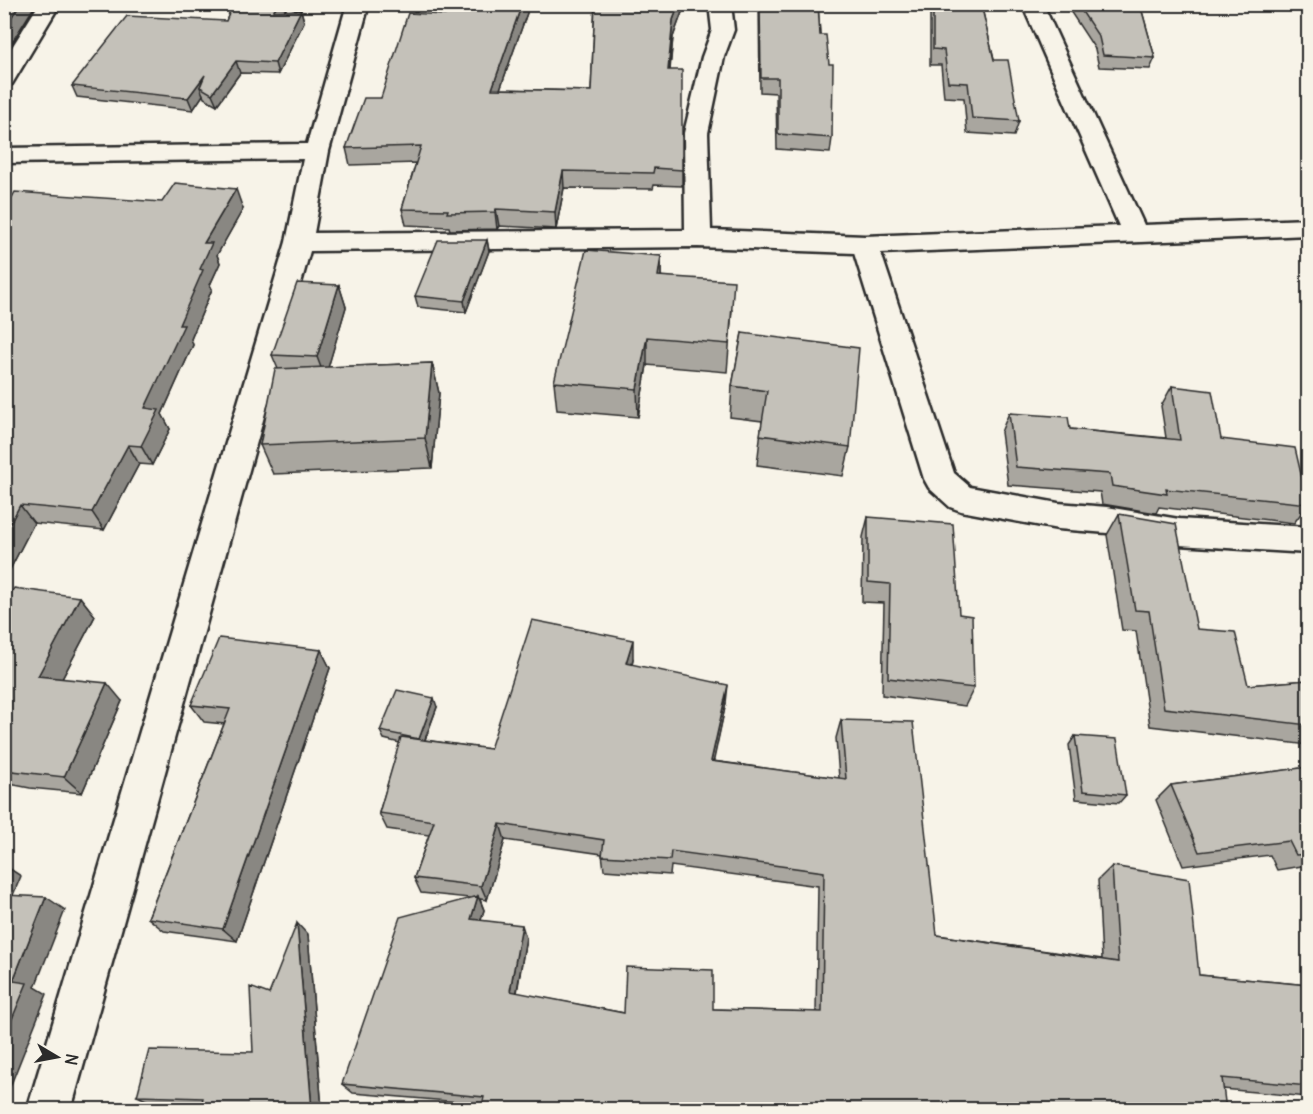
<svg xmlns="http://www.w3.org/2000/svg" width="1313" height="1114" font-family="Delius,sans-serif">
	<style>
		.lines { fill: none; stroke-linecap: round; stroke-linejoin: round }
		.minor-casing { stroke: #2b2b2b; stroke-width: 5 }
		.minor { fill: #f7f3e8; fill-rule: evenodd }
		.wall { fill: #a9a69f; stroke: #2b2b2b; stroke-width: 1.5; fill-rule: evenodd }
		.shaded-wall { fill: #898782; stroke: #2b2b2b; stroke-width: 1.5 }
		.building { fill: #c4c1b9; stroke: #2b2b2b; stroke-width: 1.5 }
	</style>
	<rect width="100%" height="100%" fill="#f7f3e8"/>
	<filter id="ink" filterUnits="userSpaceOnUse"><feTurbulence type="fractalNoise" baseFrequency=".0167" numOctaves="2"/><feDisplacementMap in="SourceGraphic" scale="12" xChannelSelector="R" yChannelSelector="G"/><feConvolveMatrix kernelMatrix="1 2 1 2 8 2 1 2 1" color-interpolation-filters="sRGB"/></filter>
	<g filter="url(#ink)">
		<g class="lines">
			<defs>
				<path id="minor" d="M39,4H60L12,84L4,86V60Z
					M347,4H369L329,151L314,233L685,230L684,133L702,57L712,30L709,4H731L734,30L724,57L708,133L711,230L865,236L1119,226L1022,4H1043L1144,225L1308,219V235L881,253L954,473L970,487L1058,503L1107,507L1179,519L1308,527V553L1179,545L1107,533L1058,529L961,511L950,507L929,488L924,479L854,253L698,247L310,251L71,1110H27L286,242L303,159L4,163V148L307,144Z"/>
			</defs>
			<use href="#minor" class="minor-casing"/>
			<use href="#minor" class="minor"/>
		</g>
		<path class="wall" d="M233,4H289L285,11L301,10L304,22L278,74L240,73L217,105L204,98L203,95L193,110L77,97L72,86L226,21Z
			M446,4H526L527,13L500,89L591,91L595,4H685L673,37L670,70L682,170V186L654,185L653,189L564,188L556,229L499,226L497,229L450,230L449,227L406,225L402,209L416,163L350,165L346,148L381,98L445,15Z
			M759,4H818L820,35L832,138L830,153L777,149L776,93L760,92Z
			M931,4H981L994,60L1019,121L1014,136L967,133L964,98L944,97L941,65H930V12Z
			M1072,4H1140L1155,58L1150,69L1099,67L1095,49L1070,11Z
			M243,209L217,255L220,263L210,285L212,289L191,339L193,345L162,414L170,429L152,465L139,464L104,530L34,523L4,581V212Z
			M487,240L489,251L466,312L418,307L415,296Z
			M661,256V276L732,310L727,372L647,365L638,417L557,410L554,382Z
			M339,285L346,307L328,367L432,363L439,393L432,468L273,474L260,445L278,369L272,355Z
			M742,333L850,447L843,476L757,465L762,421L730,417L732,386Z
			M1172,386L1221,439L1308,504L1294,523L1159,507L1156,513L1102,504L1100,492L1008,485L1001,432L1009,413L1070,429L1166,438L1161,406Z
			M1119,514L1197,629L1248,685L1308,680V745L1150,726L1136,631L1122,630L1107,535Z
			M868,517L959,614L974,688L965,706L882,695L884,603L862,602L863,537Z
			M80,597L95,616L62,679L122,701L82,793L30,788L4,783V605Z
			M321,650L330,668L237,941L164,931L148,918L224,724L204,722L191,705Z
			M633,659L632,665L726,703L713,761L839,778L836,738L841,720L937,935L1102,959L1098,880L1112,866L1199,975L1308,985V1097L1223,1089L483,1104L353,1093L342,1084L470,898L421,893L414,878L429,835L387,829L379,813L400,743L384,739L380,731L437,707L425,740L490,749ZM505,840L602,854L604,870L670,875L671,866L818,886L816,1012L713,1009L624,1013L517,993L526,938L481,920L484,910L480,899L487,900Z
			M1075,736L1126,795L1119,803L1076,799L1069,745Z
			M1308,767V865L1277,870L1270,855L1183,866L1156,800L1171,785Z
			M308,935L322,1110L153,1103L137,1096L253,1052L269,994Z"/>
		<path class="shaded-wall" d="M20,4H36L4,55V28Z
			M278,4H289L276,22L273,11Z
			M522,4H526L527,13L494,106L492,89Z
			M679,4H685L673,37L668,86V70L673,20Z
			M301,10L304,22L278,74L275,63Z
			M236,61L240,73L217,105L212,94Z
			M205,75L200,87L203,95L193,110L188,98Z
			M563,171L564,188L556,229L555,212Z
			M236,189L243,209L217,255L220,263L210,285L212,289L191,339L193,345L162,414L170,429L152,465L141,446L145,408L179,325L200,269L204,243Z
			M496,209L499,226L497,229L495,212Z
			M487,240L489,251L466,312L464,301Z
			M661,256V284L658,276Z
			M339,285L346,307L325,378L317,357Z
			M647,337V365L638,417L637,389Z
			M432,363L439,393L432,468L425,438Z
			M128,445L139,464L104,530L92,512Z
			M20,505L34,523L4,581V535Z
			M80,597L95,616L54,694L38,676Z
			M633,640V659L627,682L626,663Z
			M321,650L330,668L237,941L223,929Z
			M107,683L122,701L82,793L64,777Z
			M728,685L726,703L710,778L711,761Z
			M434,698L437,707L422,747L419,739Z
			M500,824L505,840L487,900L481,886Z
			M4,865L21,876L8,907L4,905Z
			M478,896L484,910L477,932L471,919Z
			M46,897L65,910L35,987L47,994L4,1102V1038L13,981Z
			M297,923L308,935L322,1110H312Z
			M522,925L526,938L515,1002L510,991Z"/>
		<path class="building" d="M4,4H20L4,28Z
			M233,4H278L273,11L301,10L275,63L236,61L212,94L200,87L205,75L188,98L72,86L127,16L226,21Z
			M446,4H522L492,89L591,91L595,4H679L673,20L668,70H682V170L654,168L653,173L563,171L555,212L496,209L495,212L447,213L448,210L402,209L421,146L346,148L364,98H381L408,13L445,15Z
			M760,4H818L820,35H826L829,64H833L832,138L778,134V78H761Z
			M933,4H981L994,60H1008L1019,121L972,118L968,83L948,82L944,50L933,49Z
			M1077,4H1140L1155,58L1103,55L1099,37Z
			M175,183L236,189L204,243H212L200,269L203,270L179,325H184L145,408L159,410L141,446L128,445L92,512L20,505L4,535V212L15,192L162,202Z
			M438,240H487L464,301L415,296Z
			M586,250L661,256L658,276L734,281L729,344L647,337L637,389L554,382Z
			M297,283L339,285L317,357L272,355Z
			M742,333L859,348L850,447L760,435L767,391L732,386Z
			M432,363L425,438L260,445L275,369Z
			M1172,386L1212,391L1221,439L1295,448L1308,504L1166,489L1167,494L1112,486L1110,474L1016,467L1009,413L1068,417L1070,429L1180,440Z
			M1119,514L1176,524L1197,629L1235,632L1248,685L1308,680V725L1164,708L1149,611L1135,610Z
			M868,517L953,524L959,614L972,616L974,688L888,678L890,584L868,582Z
			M14,588L80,597L38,676L107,683L64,777L4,770V605Z
			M532,620L633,640L626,663L728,685L711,761L846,779L841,720L913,722L937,935L1118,962L1112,866L1189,879L1199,975L1308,985V1086L1222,1078L1226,1110H481L484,1097L342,1084L400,917L478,896L471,919L522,925L510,991L624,1013L626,967L713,970V1009L822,1012L824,872L671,851L670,860L602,856L604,840L500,824L481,886L414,878L434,821L379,813L401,737L490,749Z
			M219,638L321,650L223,929L148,918L230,709L191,705Z
			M397,690L434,698L419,739L380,731Z
			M1075,736L1117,739L1126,795L1083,791Z
			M1308,767V854L1296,855L1289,841L1199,852L1171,785Z
			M4,895L46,897L13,981L27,983L4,1038Z
			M297,923L312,1110H200L203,1098L137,1096L149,1050L253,1052L250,987L269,994Z"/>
	</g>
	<rect width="1313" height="1114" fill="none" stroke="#f7f3e8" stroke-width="24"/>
	<rect x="12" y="12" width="1289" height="1090" fill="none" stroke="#2b2b2b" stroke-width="2" filter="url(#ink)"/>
	<g transform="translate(57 1057) rotate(100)" stroke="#f7f3e8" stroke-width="4.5" paint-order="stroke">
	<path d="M0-4.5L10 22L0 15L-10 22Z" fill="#2b2b2b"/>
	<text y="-9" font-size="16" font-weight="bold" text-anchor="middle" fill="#2b2b2b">N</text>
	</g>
</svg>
